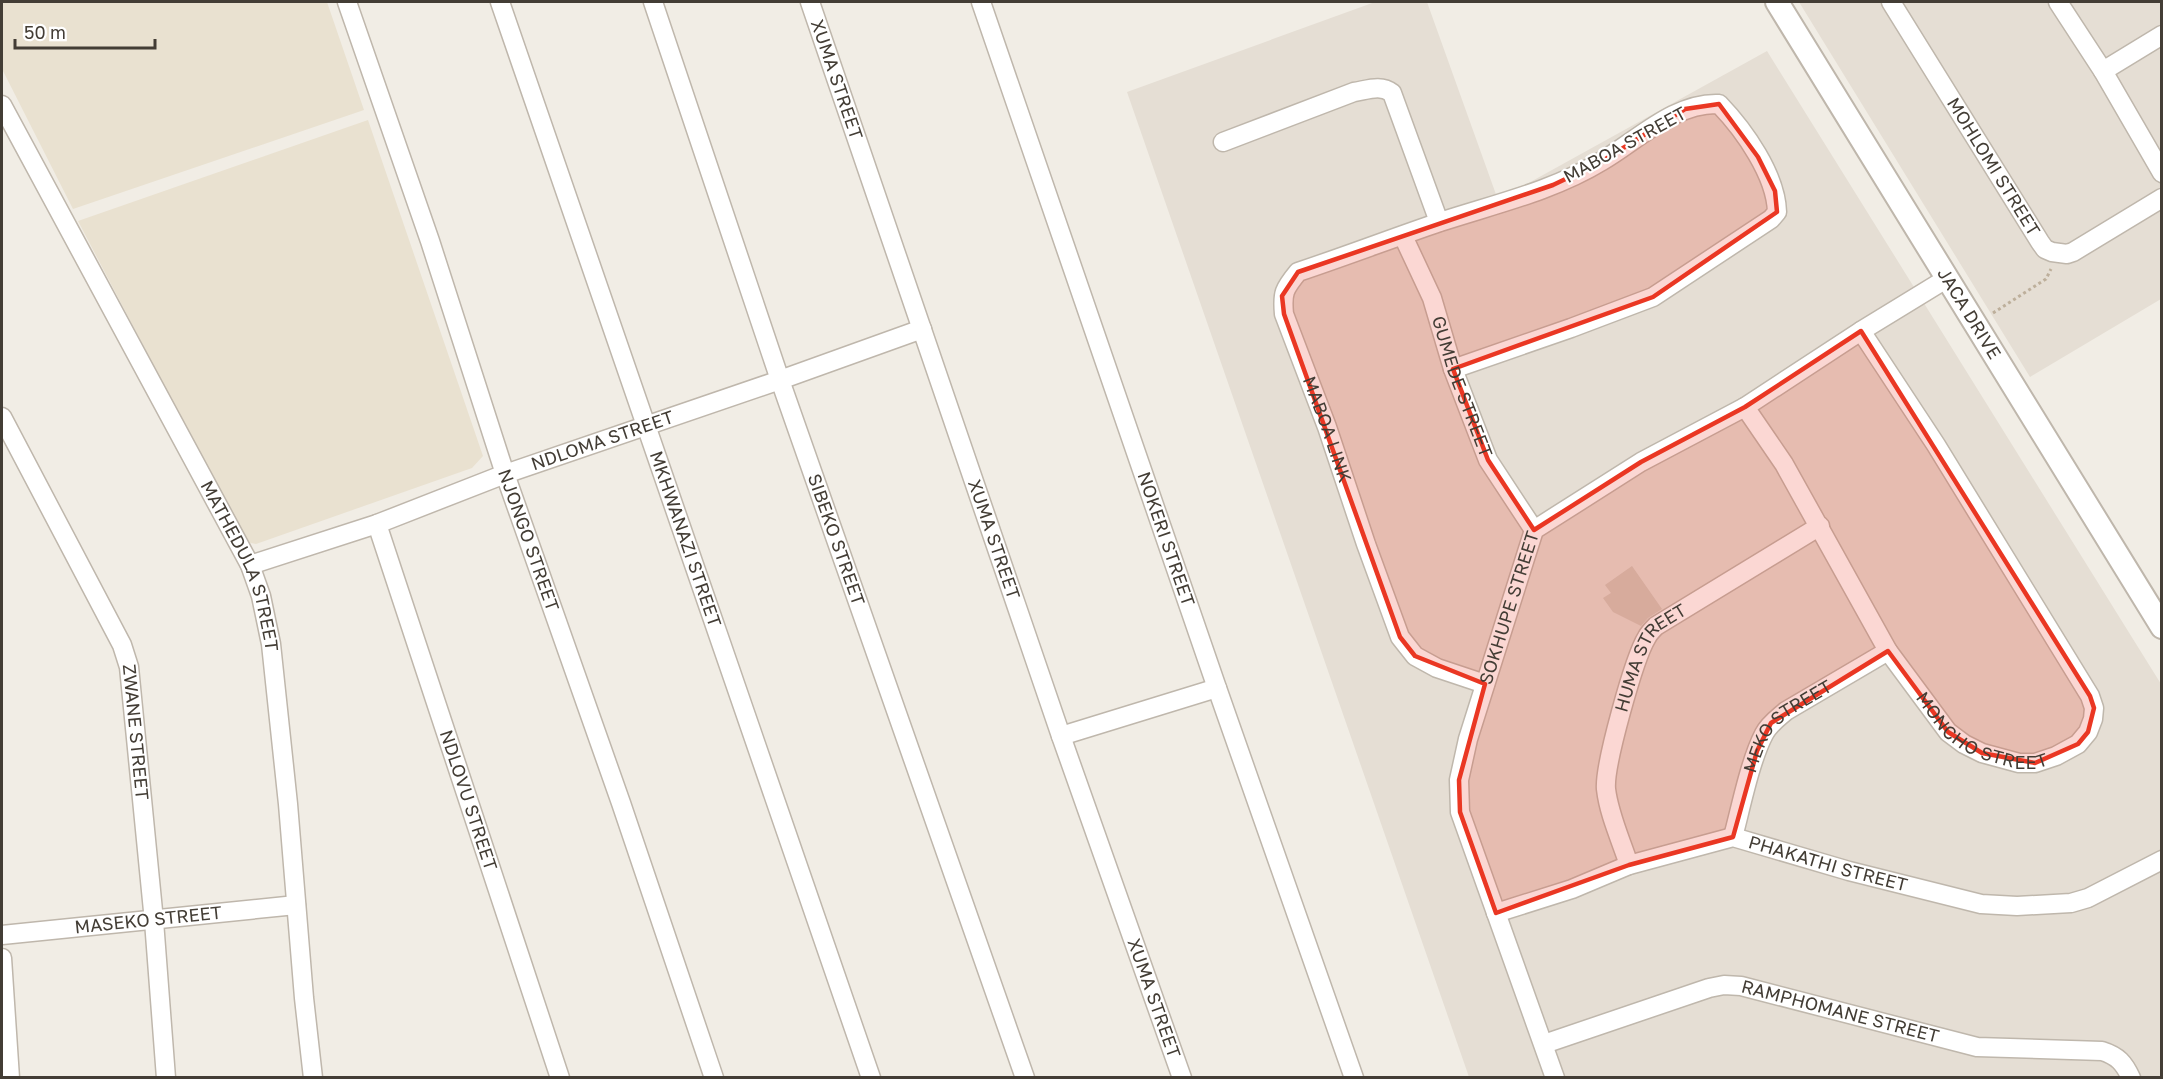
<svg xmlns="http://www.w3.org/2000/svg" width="2163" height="1079" font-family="'Golos Text',sans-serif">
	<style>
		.residential { fill: #e5ded4 }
		.education { fill: #e9e1d0 }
		.building { fill: #d2c8bb }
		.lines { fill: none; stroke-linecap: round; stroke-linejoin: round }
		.minor-casing { stroke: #bfb7ac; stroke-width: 21 }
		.tertiary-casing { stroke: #bfb7ac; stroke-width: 26 }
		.path { stroke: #bdaf9b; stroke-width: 3; stroke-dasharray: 3 3; stroke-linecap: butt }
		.minor { stroke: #fff; stroke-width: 18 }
		.tertiary { stroke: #fff; stroke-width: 22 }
		.marked { fill: #ea3723; fill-opacity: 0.2; stroke: #ea3723; stroke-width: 4.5; stroke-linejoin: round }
		.labels { text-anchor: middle; stroke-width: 4.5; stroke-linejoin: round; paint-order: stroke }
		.street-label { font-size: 18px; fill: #433d35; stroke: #fff }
	</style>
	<rect width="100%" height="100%" fill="#f1ede5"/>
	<path class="residential" d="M1375,2H1427L1498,200L1767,51L2161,684V1077H1469L1127,92Z
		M1799,2H2161V299L2030,377Z"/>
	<path class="education" d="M2,2H327L364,110L73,209L2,69Z
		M368,120L483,456L472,468L256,544L246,542L78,221Z"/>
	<path class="building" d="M1632,566L1662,609L1648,618L1641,626L1613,612L1603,598L1611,593L1605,585Z"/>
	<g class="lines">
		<defs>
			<g id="minor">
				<path id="s1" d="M347,2L430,241L505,474L621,803L714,1078"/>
				<path id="s2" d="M500,2L871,1078"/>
				<path id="s3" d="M653,2L780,380L1025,1078"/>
				<path id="s4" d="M810,2L1061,736L1182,1078"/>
				<path id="s5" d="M981,2L1217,688L1354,1078"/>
				<path id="s6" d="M1891,2L2040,242L2045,249L2052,252L2067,254L2073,252L2162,198"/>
				<path d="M2058,2L2103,71L2162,173"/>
				<path d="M2103,71L2162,35"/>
				<path id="s7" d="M2,105L250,565L261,596L271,644L288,804L304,998L313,1078"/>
				<path d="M1223,142L1354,92C1367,90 1381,84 1392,93L1439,222"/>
				<path id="s8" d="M1403,236L1432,298L1453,369L1488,460L1534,530"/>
				<path id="s9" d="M1453,369L1571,328L1653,297L1771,219L1777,212C1776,175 1744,130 1719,104C1675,102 1638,140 1602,161C1553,191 1495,204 1440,222C1393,238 1346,256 1298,272C1284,289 1282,293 1284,314L1327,427L1366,544L1400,637L1415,656L1437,668L1485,684"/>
				<path id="s10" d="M1745,407L1784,464L1888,651L1948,732L1964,744L1982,753L2019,763H2035L2056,756L2078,744L2088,732L2093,719L2094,708L2090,696L1936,445L1861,331"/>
				<path id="s11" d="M2,417L122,645L129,667L154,921L166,1078"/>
				<path id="s12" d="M377,524L560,1078"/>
				<path id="s13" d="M250,565L377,524L505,474L780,380L922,329"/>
				<path d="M1061,736L1217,688"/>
				<path id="s14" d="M1733,837C1741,807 1750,761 1764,734C1769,724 1778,718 1786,711L1888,651"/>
				<path id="s15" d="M1629,865C1621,840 1609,815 1606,789C1604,766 1634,658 1647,637C1649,633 1653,629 1656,626L1820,526"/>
				<path id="s16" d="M1496,913L1572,889L1629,865L1733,837L1849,871L1981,904L2017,906L2071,903L2088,898L2162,860"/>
				<path id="s17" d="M2,935L296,905"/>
				<path d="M2,958L10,1078"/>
				<path id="s18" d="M1544,1044L1709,988L1724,985L1741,986L1977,1047L2102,1051C2118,1056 2124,1063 2131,1078"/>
				<path id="s19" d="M1555,1078L1460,812L1459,780L1468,739L1534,530L1641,462L1745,407L1861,331L1946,279"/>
			</g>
			<g id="tertiary">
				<path id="s20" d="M1777,2L2162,627"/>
			</g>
		</defs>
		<use href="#minor" class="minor-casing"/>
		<use href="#tertiary" class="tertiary-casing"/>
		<path class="path" d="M1993,313L2046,279L2051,269"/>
		<use href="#minor" class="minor"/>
		<use href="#tertiary" class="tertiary"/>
	</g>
	<path class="marked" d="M1719,104L1758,157L1775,191L1777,212L1653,297L1453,369L1488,460L1534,530L1641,462L1745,407L1861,331L2090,696L2094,708L2088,732L2078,744L2035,763L1982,753L1948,732L1888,651L1771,723L1757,751L1733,837L1629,865L1496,913L1460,812L1459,780L1485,684L1415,656L1400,637L1284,314L1282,296L1298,272L1553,185L1601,162L1685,109Z"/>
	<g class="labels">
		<g class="street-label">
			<text dy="6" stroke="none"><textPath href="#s4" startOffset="82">XUMA STREET</textPath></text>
			<text transform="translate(1625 145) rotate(-29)" y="6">MABOA STREET</text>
			<text dy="6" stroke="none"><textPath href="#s6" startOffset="194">MOHLOMI STREET</textPath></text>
			<text dy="6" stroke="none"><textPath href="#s20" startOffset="366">JACA DRIVE</textPath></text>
			<text dy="6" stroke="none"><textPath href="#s8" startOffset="162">GUMEDE STREET</textPath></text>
			<text dy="6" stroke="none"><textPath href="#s9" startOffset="1114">MABOA LINK</textPath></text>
			<text dy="6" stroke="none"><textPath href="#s13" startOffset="374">NDLOMA STREET</textPath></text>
			<text dy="6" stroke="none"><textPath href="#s2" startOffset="568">MKHWANAZI STREET</textPath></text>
			<text dy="6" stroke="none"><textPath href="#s1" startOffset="568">NJONGO STREET</textPath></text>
			<text dy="6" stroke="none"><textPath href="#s3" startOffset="568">SIBEKO STREET</textPath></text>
			<text dy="6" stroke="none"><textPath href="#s4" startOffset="568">XUMA STREET</textPath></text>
			<text dy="6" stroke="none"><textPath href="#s5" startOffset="568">NOKERI STREET</textPath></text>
			<text dy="6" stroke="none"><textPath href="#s7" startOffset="520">MATHEDULA STREET</textPath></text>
			<text dy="6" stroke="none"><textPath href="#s19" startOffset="494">SOKHUPE STREET</textPath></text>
			<text dy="6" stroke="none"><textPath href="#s15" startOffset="222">HUMA STREET</textPath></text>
			<text dy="6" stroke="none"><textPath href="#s10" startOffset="414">MONCHO STREET</textPath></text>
			<text dy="6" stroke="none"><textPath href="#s14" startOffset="129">MEKO STREET</textPath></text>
			<text dy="6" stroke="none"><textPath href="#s11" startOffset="346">ZWANE STREET</textPath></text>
			<text dy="6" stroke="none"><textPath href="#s12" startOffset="291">NDLOVU STREET</textPath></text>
			<text dy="6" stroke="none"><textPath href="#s16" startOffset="348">PHAKATHI STREET</textPath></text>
			<text dy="6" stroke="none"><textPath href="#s17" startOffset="147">MASEKO STREET</textPath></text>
			<text dy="6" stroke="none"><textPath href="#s4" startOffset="1054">XUMA STREET</textPath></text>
			<text dy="6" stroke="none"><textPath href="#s18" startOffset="309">RAMPHOMANE STREET</textPath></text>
		</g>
	</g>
	<rect width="2163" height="1079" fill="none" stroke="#433d35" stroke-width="6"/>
	<path d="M15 39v9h140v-9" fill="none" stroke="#433d35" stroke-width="3"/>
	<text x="24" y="39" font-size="18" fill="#433d35" stroke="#ffffff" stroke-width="4.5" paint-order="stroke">50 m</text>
</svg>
